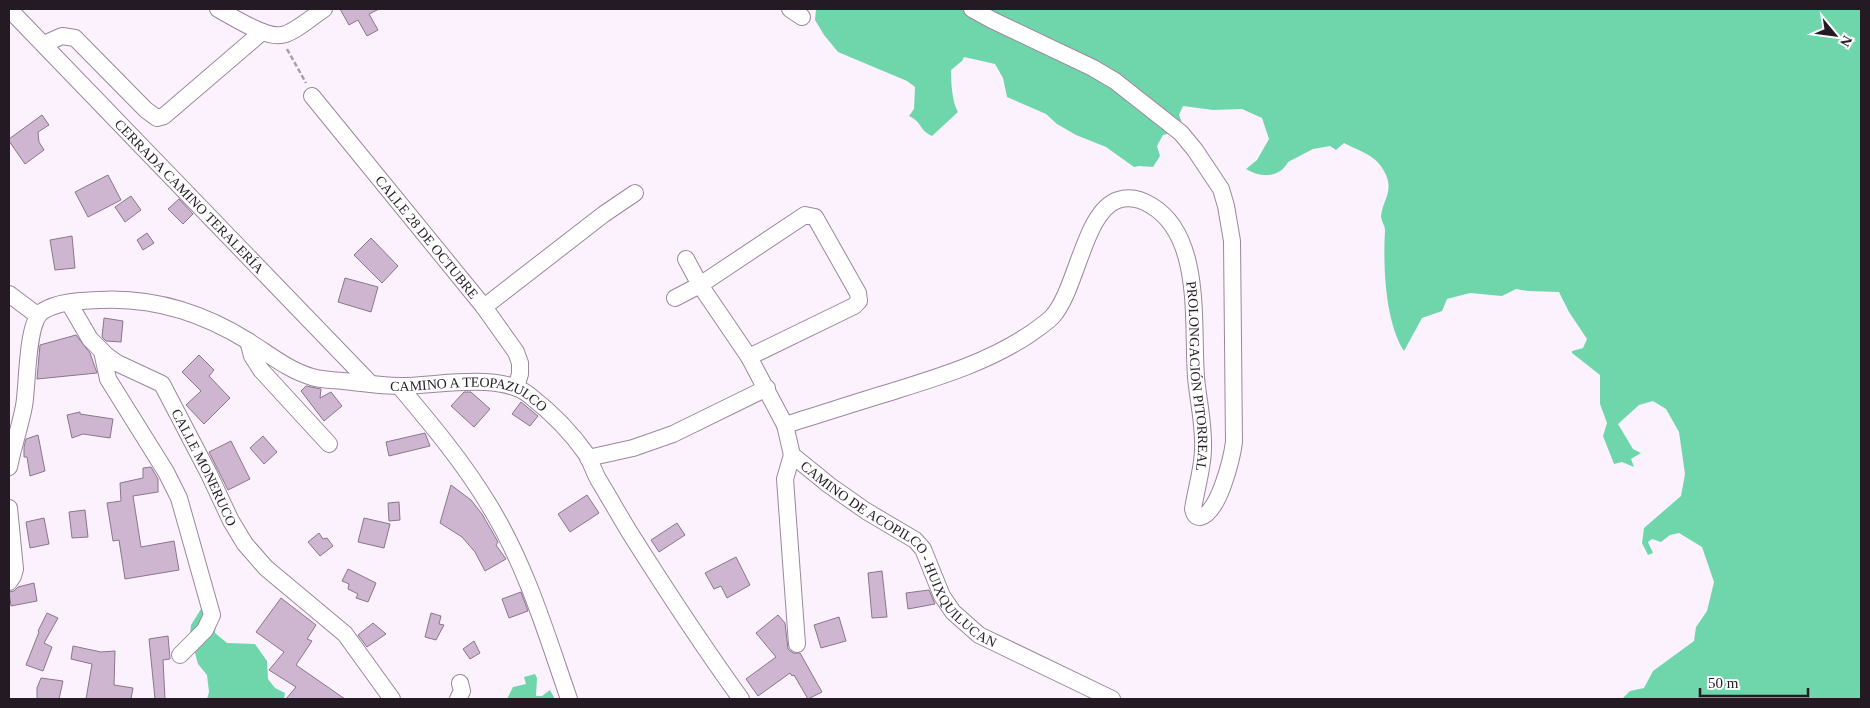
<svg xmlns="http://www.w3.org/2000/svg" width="1870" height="708" font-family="Georgia,serif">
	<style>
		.forest { fill: #6fd6ab }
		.building { fill: #ceb6d1; stroke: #8b758e }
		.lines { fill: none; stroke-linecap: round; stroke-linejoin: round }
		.minor-casing { stroke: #9c869f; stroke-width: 18 }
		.path { stroke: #a99faa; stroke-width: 2.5; stroke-dasharray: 5 2.5; stroke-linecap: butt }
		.minor { stroke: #fff; stroke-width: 16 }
		.labels { text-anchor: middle; stroke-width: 5; stroke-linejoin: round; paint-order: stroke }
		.street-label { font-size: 14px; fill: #231a24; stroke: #fff }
	</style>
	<rect width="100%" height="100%" fill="#fcf2fd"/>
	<path class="forest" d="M816,9H1861V699H1622L1630,691L1644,688L1653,671L1694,641L1696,627L1707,611L1714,582L1702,547L1679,533L1670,535L1661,542L1652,539L1648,542L1653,553L1648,555L1642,543L1644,528L1681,496L1685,474L1679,432L1666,409L1653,401L1639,405L1618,424L1633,449L1641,453L1631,459L1634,467L1622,462L1614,464L1603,436L1607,423L1600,404V375L1572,353V351L1583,348L1587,339L1569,312L1559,292L1528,291L1516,289L1502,296L1470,293L1447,299L1442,311L1422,318L1404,351C1385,322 1383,265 1385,231C1385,225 1381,221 1381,216C1383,199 1395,190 1384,171C1376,155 1359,151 1344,143L1336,150L1330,146L1313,149L1288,162C1280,178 1260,178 1246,169L1257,160L1269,139L1262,118L1242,109L1213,110L1183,106L1179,115L1182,123L1175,132L1163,135L1157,146L1160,156L1153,167L1139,166L1134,167L1106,147L1076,135L1057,124L1046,114L1007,97L1003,78L995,64L964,57L962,61L951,70C951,82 952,102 958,112L932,136C918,129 923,123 909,116L914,109L915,87L907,81L838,52L824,35L815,20Z
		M201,609L217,613L215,633L227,643L255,644L267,661L268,679L275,688L285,693L284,699H207L209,692L207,675L198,664L190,634L191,625Z
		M535,674L537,678L536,696H542L550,690L555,699H507L513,687L526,684L524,677Z"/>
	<path class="building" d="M340,9H379L369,14L378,30L367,36L358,20L349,25Z
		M42,115L49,125L38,132L39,142L44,150L25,164L9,141V139Z
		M108,175L121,200L88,217L75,192Z
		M131,196L141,210L125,222L115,207Z
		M179,199L193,214L183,224L168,209Z
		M147,233L154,243L143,250L137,240Z
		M72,236L75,268L55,270L50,240Z
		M371,238L398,266L382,283L354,255Z
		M345,278L378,287L371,312L338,302Z
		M104,318L123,321L121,342L106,341L102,337Z
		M76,335L90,353L97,373L37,379L40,345Z
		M199,355L214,370L209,376L230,398L204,424L186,405L201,391L182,372Z
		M306,386L321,389L320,398L331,392L342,406L324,421L301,391Z
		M464,392H471L490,409L474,427L451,406Z
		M521,402L538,416L530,426L512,414Z
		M80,412V414L113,419L110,438L83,434L72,438L67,415Z
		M425,433L430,446L389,456L386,442Z
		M38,435L45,471L30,476L27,457H24V447L26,439Z
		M263,436L277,452L264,464L250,448Z
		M231,441L250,479L228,490L209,452Z
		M151,467L158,479V492L133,496L141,547L174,541L179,570L125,579L119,540L113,541L107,503L121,501L120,483L143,478V468Z
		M451,485L471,500L482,514L498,542L496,545L506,559L485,571L475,552L462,537L440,523Z
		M587,495L599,513L570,532L558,514Z
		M399,502L400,520L389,521L388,503Z
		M85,510L88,537L72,538L69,512Z
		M44,518L49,544L30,548L26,522Z
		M364,518L390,524L384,548L358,542Z
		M677,523L685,535L659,552L651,540Z
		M319,533L323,539L327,538L333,546L320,556L308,542Z
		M736,557L750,585L727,598L721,586L714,589L705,573Z
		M348,569L376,583L368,602L356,598L358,594L348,589L349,584L342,581Z
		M882,571L887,617L872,618L868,573Z
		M34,583L37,601L11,606L9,592L14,591L18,587Z
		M929,590L935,604L908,609L906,593Z
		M521,592L528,611L509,618L502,599Z
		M281,598L316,625L307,639L312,641L296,665L345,699H286L296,687L269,670L284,652L256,632Z
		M47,613L58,618L44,643L52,647L43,671L26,665L39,632L38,631Z
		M431,613L441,616L439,624L444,625L436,640L425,637Z
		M778,615L785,623L788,649L793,653H800L822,692L808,699L794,675L792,676L790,673L758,696L746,679L776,657L756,633Z
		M839,617L846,641L821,648L814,625Z
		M373,623L386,634L367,647L358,635Z
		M168,636L170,659L163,660L165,699H155L149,639Z
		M474,641L480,653L470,659L463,649Z
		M73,646L101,652L115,651L114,685L133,688L131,699H86L92,664L71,659Z
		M41,678L63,681L59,699H37V688Z"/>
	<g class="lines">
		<defs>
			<g id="minor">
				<path id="s1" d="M9,9L371,384"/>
				<path d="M218,9C233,17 265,38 281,35C293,34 313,16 324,9"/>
				<path d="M790,9L802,17"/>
				<path d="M44,44L62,36L75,38L146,110L157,118L164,116L262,32"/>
				<path id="s2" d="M312,96L484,307L516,352L520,363V374L516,387"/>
				<path d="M686,259L700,285L749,357"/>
				<path d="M9,294L37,315"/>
				<path id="s3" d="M675,298L700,285L805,215L815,217L858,293L859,301L854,306L749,357L785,425L792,455L829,485L866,511L915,540L923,549L942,596L953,612L979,635L1112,699"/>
				<path id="s4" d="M69,303L90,339L106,355L117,363L162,384L209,474L231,521L245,544L266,568L345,634L392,699"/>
				<path d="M484,307L604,214L635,193"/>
				<path d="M248,341L252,356L261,370L329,444"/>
				<path d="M102,351L108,379L166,472L179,498L212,615L205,630L180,655"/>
				<path d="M399,386C432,425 463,462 489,505C526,565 546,633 569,699"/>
				<path id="s5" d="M785,425C821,414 857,402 894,391C942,376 988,362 1030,334C1037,329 1046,323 1052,317C1077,290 1084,211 1118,200C1130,196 1141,199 1152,206C1203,237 1192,325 1196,377C1198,400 1204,424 1203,448C1203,468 1196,489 1193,509C1194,513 1195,517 1200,517C1219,514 1232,457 1234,442L1232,241L1226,206L1221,189L1195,150L1181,133L1115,81L1093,68L992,20L972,9"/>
				<path d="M792,455L785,479L797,644"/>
				<path d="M588,458L633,448L673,434L767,388"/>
				<path id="s6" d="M9,467C13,447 20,427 24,406C28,385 26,321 43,311C59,301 81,301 99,300C152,297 203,313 248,341C269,354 288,370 312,377C322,380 333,380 343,381C362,383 382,386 401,386C436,386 500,372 529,395C551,412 571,432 587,455C591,463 594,471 598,479C609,497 619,515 630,533C666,590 702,645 741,699"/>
				<path d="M9,508L15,569L13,576L9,582"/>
				<path d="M458,699L462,691L460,683"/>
			</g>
		</defs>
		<use href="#minor" class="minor-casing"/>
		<path class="path" d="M287,49L306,83"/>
		<use href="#minor" class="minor"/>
	</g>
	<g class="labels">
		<g class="street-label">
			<text dy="5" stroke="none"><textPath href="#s1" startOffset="260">CERRADA CAMINO TERALERÍA</textPath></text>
			<text dy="5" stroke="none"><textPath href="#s2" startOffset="182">CALLE 28 DE OCTUBRE</textPath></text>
			<text dy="5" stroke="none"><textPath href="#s5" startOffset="646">PROLONGACIÓN PITORREAL</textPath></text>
			<text dy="5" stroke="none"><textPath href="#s6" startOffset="610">CAMINO A TEOPAZULCO</textPath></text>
			<text dy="5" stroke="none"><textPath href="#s4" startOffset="221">CALLE MONERUCO</textPath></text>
			<text dy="5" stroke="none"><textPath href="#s3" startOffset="641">CAMINO DE ACOPILCO - HUIXQUILUCAN</textPath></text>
		</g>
	</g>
	<rect width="1870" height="708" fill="none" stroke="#231a24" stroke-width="20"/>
	<g transform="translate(1835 35) rotate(119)" stroke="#ffffff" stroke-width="4" paint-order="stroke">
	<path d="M0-4L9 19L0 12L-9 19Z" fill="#231a24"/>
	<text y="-8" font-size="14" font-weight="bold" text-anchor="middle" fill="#231a24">N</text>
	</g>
	<path d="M1700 688v8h108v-8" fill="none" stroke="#231a24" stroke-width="2.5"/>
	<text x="1708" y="688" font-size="15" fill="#231a24" stroke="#ffffff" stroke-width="4" paint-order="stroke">50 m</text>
</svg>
